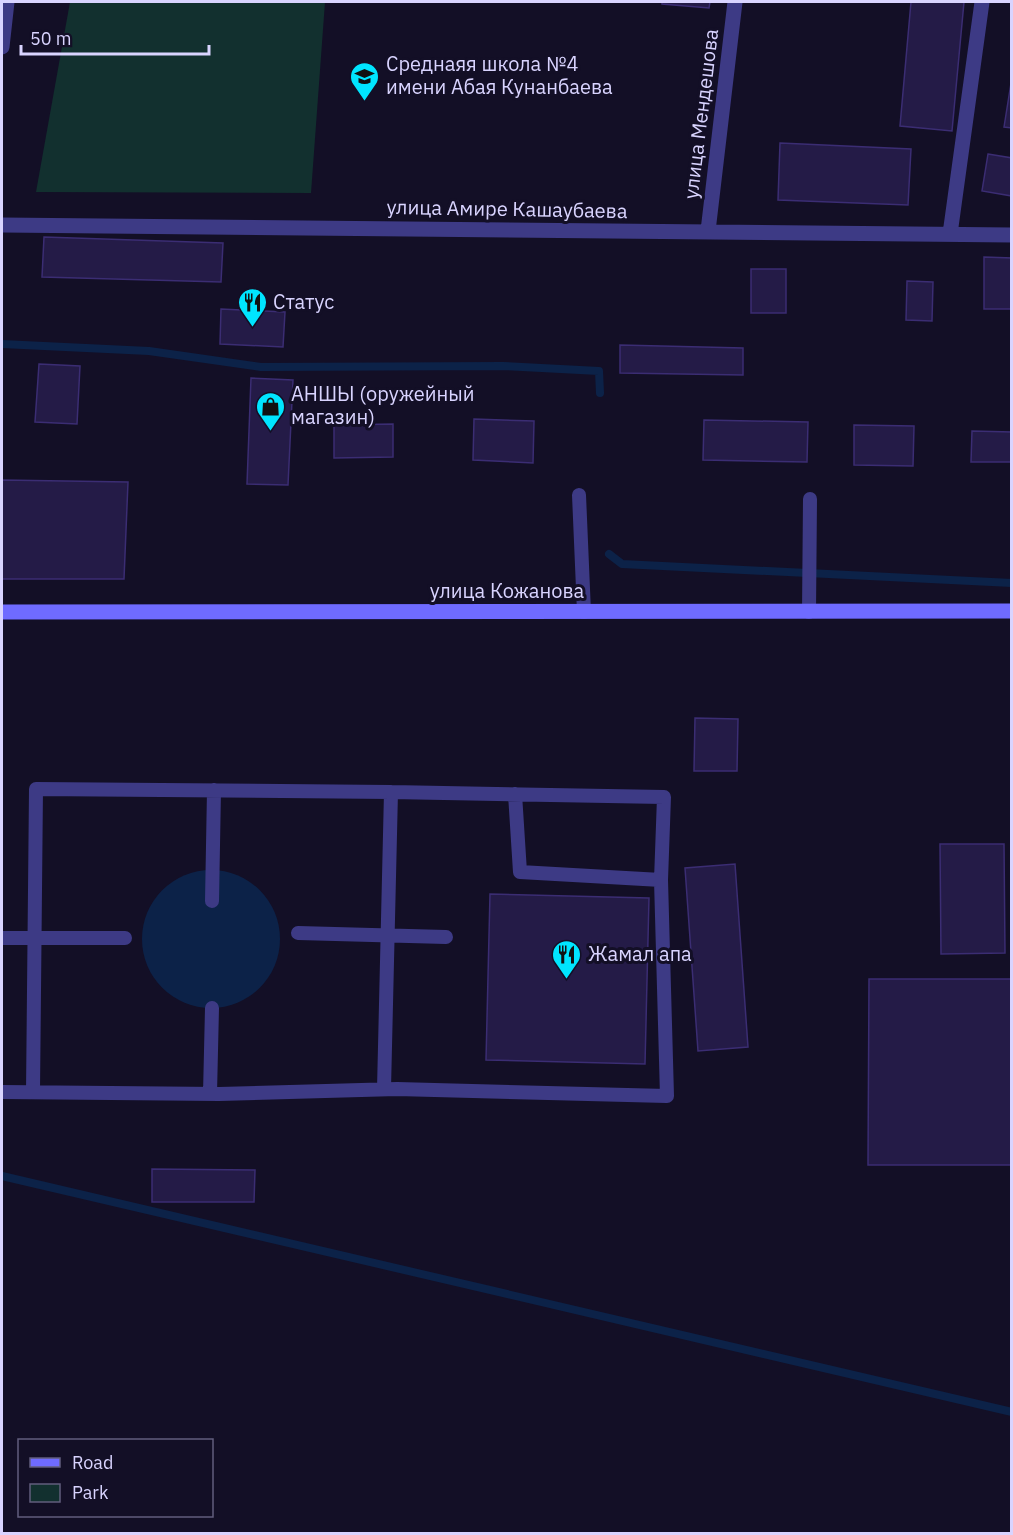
<svg xmlns="http://www.w3.org/2000/svg" width="1013" height="1535" font-family="'IBM Plex Sans',sans-serif">
	<style>
		.green { fill: #12302f }
		.water { fill: #0c2248 }
		.lines { fill: none; stroke-linecap: round; stroke-linejoin: round }
		.stream { stroke: #0c2248; stroke-width: 8 }
		.building { fill: #241b47; stroke: #3b2d73; stroke-width: 1.5 }
		.service { stroke: #3d3a85; stroke-width: 14 }
		.minor { stroke: #3d3a85; stroke-width: 15 }
		.tertiary { stroke: #3d3a85; stroke-width: 15 }
		.secondary { stroke: #6f6bff; stroke-width: 15 }
		.labels { text-anchor: middle; stroke-width: 6; stroke-linejoin: round; paint-order: stroke }
		.poi-label { font-size: 20px; fill: #d9d4ff; stroke: #130f26; text-anchor: start }
		.street-label { font-size: 20px; fill: #d9d4ff; stroke: #130f26 }
	</style>
	<rect width="100%" height="100%" fill="#130f26"/>
	<path class="green" d="M70,2H325L311,193L36,192Z"/>
	<path class="water" d="M142 939a69 69 0 1 1 138 0a69 69 0 1 1-138 0Z"/>
	<g class="lines">
		<path class="stream" d="M2,344L149,351L261,367L503,366L599,371L600,393
			M609,554L622,564L1012,583
			M2,1176L1012,1412"/>
	</g>
	<path class="building" d="M662,2H710L709,8L662,4Z
		M911,2H964L952,131L900,126Z
		M1012,77V128L1004,127Z
		M780,143L911,149L908,205L778,200Z
		M988,154L1012,158V196L982,191Z
		M44,237L223,243L221,282L42,277Z
		M984,257L1012,258V309H984Z
		M751,269H786V313H751Z
		M907,281L933,282L932,321L906,320Z
		M221,309L285,312L283,347L220,344Z
		M620,345L743,348V375L620,373Z
		M39,364L80,366L77,424L35,422Z
		M251,378L293,380L288,485L247,484Z
		M474,419L534,421L533,463L473,460Z
		M704,420L808,422L807,462L703,460Z
		M393,424V457L334,458V425Z
		M854,425L914,426L913,466L854,465Z
		M972,431L1012,432V462H971Z
		M2,480L128,482L124,579H2Z
		M695,718L738,719L737,771H694Z
		M940,844H1004L1005,953L941,954Z
		M735,864L748,1047L698,1051L685,868Z
		M490,894L649,898L645,1064L486,1060Z
		M869,979H1012V1165H868Z
		M152,1169L255,1170L254,1202H152Z"/>
	<g class="lines">
		<path class="service" d="M579,495L584,612
			M809,612L810,499
			M515,794L520,872L661,880
			M212,901L214,790
			M298,933L446,937
			M2,938H125
			M384,1089L391,792
			M2,1092L219,1094L397,1089L667,1096L661,880L664,797L391,792L36,789L33,1092
			M210,1094L212,1008"/>
		<path class="minor" d="M2,225L1012,235
			M708,231L735,2
			M950,234L982,2"/>
		<path class="tertiary" d="M2,47L7,2"/>
		<path class="secondary" d="M2,612L1012,611"/>
	</g>
	<defs>
		<symbol id="school-pin" viewBox="-11 -11 22 30"><path d="M0 17L-7.5 6A9.5 9.5 0 1 1 7.5 6Z" fill="#00e5ff" stroke="#130f26"/><path d="M0-5L7-2L0 1L-7-2ZM-4 1L0 2.5L4 1V4Q0 6-4 4Z" fill="#111"/></symbol>
		<symbol id="restaurant-pin" viewBox="-11 -11 22 30"><path d="M0 17L-7.5 6A9.5 9.5 0 1 1 7.5 6Z" fill="#00e5ff" stroke="#130f26"/><path d="M-5-6h1v4h1v-4h1v4h1v-4h1v5L-1.5 .5V6h-2V.5L-5-1ZM5-6V6H3V1.5H1.5Q1.5-4 5-6Z" fill="#111"/></symbol>
		<symbol id="shop-pin" viewBox="-11 -11 22 30"><path d="M0 17L-7.5 6A9.5 9.5 0 1 1 7.5 6Z" fill="#00e5ff" stroke="#130f26"/><path d="M-5-2.5h2.3a2.7 3.5 0 0 1 5.4 0H5L5.5 6h-11ZM-1.5-2.5h3a1.5 2.3 0 0 0-3 0Z" fill="#111"/></symbol>
	</defs>
	<g fill-rule="evenodd">
		<use href="#school-pin" x="348" y="60" width="33" height="45"/>
		<use href="#restaurant-pin" x="236" y="286" width="33" height="45"/>
		<use href="#shop-pin" x="254" y="390" width="33" height="45"/>
		<use href="#restaurant-pin" x="550" y="938" width="33" height="45"/>
	</g>
	<g class="labels">
		<g class="poi-label">
			<text x="386" y="71">Среднаяя школа №4<tspan x="386" dy="23">имени Абая Кунанбаева</tspan></text>
			<text x="273" y="309">Статус</text>
			<text x="291" y="401">АНШЫ (оружейный<tspan x="291" dy="23">магазин)</tspan></text>
			<text x="588" y="961">Жамал апа</text>
		</g>
		<g class="street-label">
			<text transform="translate(701 114) rotate(-83)" y="7">улица Мендешова</text>
			<text transform="translate(507 209) rotate(1)" y="7">улица Амире Кашаубаева</text>
			<text x="507" y="598">улица Кожанова</text>
		</g>
	</g>
	<rect width="1013" height="1535" fill="none" stroke="#d9d4ff" stroke-width="6"/>
	<rect x="18" y="1439" width="195" height="78" fill="#130f26" stroke="#625e7d" stroke-width="1.5"/>
	<rect x="30" y="1458" width="30" height="9" fill="#6f6bff" stroke="#625e7d" stroke-width="1.5"/>
	<text x="72" y="1469" font-size="18" fill="#d9d4ff">Road</text>
	<rect x="30" y="1484" width="30" height="18" fill="#12302f" stroke="#625e7d" stroke-width="1.5"/>
	<text x="72" y="1499" font-size="18" fill="#d9d4ff">Park</text>
	<path d="M21 45v9h188v-9" fill="none" stroke="#d9d4ff" stroke-width="3"/>
	<text x="30" y="45" font-size="18" fill="#d9d4ff" stroke="#130f26" stroke-width="4.5" paint-order="stroke">50 m</text>
</svg>
